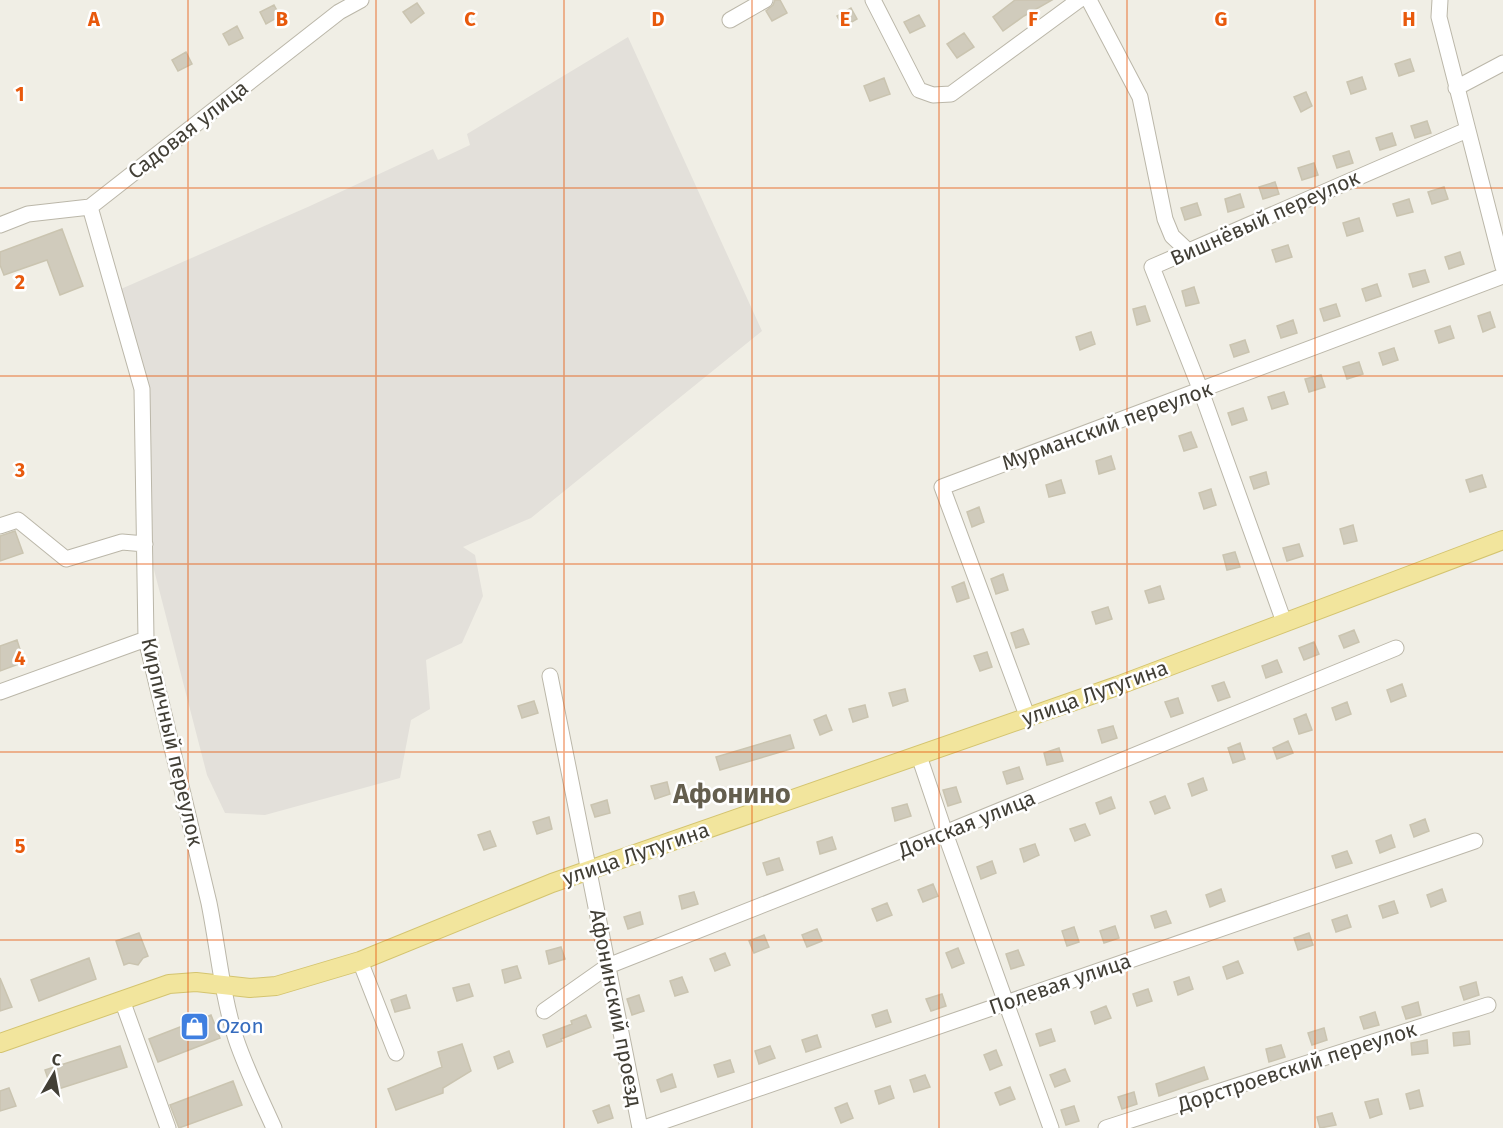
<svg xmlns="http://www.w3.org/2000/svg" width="1503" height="1128" font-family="'Fira Sans',sans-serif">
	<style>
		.industrial { fill: #e3e0da }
		.building { fill: #d0cbbc; stroke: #cac4b0; stroke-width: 1.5 }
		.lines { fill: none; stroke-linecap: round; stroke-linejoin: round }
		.minor-casing { stroke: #bbb7a9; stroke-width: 17 }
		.major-casing { stroke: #d4c46f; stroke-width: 20 }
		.minor { stroke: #fff; stroke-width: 15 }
		.major { stroke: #f2e59d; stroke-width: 18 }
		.grid { fill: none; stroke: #e8590c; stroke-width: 1.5; stroke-opacity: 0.55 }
		.labels { text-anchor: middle; stroke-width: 5; stroke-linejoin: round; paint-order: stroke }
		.street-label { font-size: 21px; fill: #423f36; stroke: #fff }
		.shop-label { font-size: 21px; fill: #366cbe; stroke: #fff; text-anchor: start }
		.district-label { font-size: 27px; font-weight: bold; fill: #645e4e; stroke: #fff }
		.grid-label { font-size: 20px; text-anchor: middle; font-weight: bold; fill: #e8590c; stroke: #fff; stroke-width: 5; stroke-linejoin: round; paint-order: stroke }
	</style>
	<rect width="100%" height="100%" fill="#f0eee5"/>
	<path class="industrial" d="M628,37L762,331L531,518L463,547L475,555L483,596L462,643L426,660L430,709L411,720L400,778L265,815L225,813L207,775L153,566L149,389L121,289L310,206L433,149L438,160L470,145L467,134Z"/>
	<path class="building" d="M775,0H780L787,13L772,21L766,11L773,5Z
		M1015,0H1052L1024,16L1003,31L993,17Z
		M417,3L424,13L411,23L403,12Z
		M274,5L280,16L266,24L260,12Z
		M851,8L857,19L843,27L837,16Z
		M919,15L925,26L910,33L904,22Z
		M237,26L243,38L229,45L223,34Z
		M964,33L974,47L957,58L947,44Z
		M186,52L192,64L178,71L172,60Z
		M1410,59L1414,71L1399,76L1395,64Z
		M1362,77L1366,89L1351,94L1347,82Z
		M884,78L890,94L870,101L864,86Z
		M1306,92L1312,106L1301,112L1294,97Z
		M1427,121L1431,133L1415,138L1411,126Z
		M1392,133L1396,145L1380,150L1376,138Z
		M1349,151L1353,163L1337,168L1333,156Z
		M1314,163L1318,175L1302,180L1298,168Z
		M1275,182L1279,194L1263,199L1259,187Z
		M1444,187L1448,199L1432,204L1428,192Z
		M1240,194L1244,207L1228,212L1225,199Z
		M1409,199L1413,212L1397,216L1393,204Z
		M1197,203L1201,215L1185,220L1181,208Z
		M1359,218L1363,231L1347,236L1343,223Z
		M62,229L83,286L60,295L47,260L4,275L0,265V252Z
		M1288,245L1292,257L1276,262L1272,250Z
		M1460,252L1464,264L1449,269L1445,257Z
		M1425,270L1429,282L1413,287L1409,274Z
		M1377,284L1381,296L1366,301L1362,289Z
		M1194,287L1199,303L1186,306L1182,291Z
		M1336,304L1340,316L1324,321L1320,309Z
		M1145,306L1150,321L1137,325L1133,309Z
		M1490,312L1495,327L1483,332L1478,316Z
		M1293,320L1297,333L1281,338L1277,326Z
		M1450,326L1454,338L1439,343L1435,331Z
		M1091,332L1095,344L1080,350L1076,337Z
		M1245,340L1249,352L1234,357L1230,345Z
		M1394,348L1398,360L1383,365L1379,353Z
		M1359,362L1363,374L1347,379L1343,367Z
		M1321,375L1325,387L1309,392L1305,379Z
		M1284,392L1288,404L1272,409L1268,397Z
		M1243,408L1247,420L1232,425L1228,413Z
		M1191,432L1197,447L1184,451L1179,436Z
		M1111,456L1115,469L1099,474L1096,461Z
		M1266,472L1269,484L1254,489L1250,477Z
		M1482,475L1486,487L1470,492L1466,480Z
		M1061,480L1065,493L1049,497L1046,485Z
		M1211,489L1216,505L1204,509L1199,493Z
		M979,507L984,522L972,527L967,512Z
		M1353,525L1357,541L1344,544L1340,529Z
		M15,531L23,553L0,561V536Z
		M1299,544L1303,556L1287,561L1283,548Z
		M1235,552L1240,567L1227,570L1223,555Z
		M1003,574L1008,590L996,594L991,579Z
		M964,582L969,598L957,602L952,587Z
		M1160,586L1164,599L1149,603L1145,591Z
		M1108,607L1112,619L1096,624L1092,612Z
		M1023,629L1029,644L1016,648L1011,633Z
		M1354,630L1359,642L1344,648L1339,636Z
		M17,640L24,662L0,671V646Z
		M1314,642L1319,654L1304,660L1299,648Z
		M987,652L992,667L980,671L974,656Z
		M1277,660L1282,672L1266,678L1262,666Z
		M1224,682L1230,697L1218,701L1212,686Z
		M1402,684L1406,696L1391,702L1387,690Z
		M905,689L908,701L893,706L889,693Z
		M1178,698L1183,713L1171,717L1165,702Z
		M534,701L538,713L522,718L518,706Z
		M1347,702L1351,714L1336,720L1332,708Z
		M865,705L868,717L853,722L849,709Z
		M1306,714L1312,730L1299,734L1294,719Z
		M826,715L832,730L820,735L814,720Z
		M1113,726L1117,738L1102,743L1098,730Z
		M790,735L794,748L720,770L716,757Z
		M1288,741L1293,753L1277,759L1273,748Z
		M1240,743L1245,759L1233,763L1228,748Z
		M1059,748L1063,761L1047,765L1044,753Z
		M1019,767L1023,779L1007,784L1003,772Z
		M1203,778L1207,790L1192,796L1188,784Z
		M667,782L670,794L655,799L651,786Z
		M956,787L961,802L948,806L943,790Z
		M1165,796L1170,808L1155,814L1150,802Z
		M1111,797L1115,808L1100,814L1096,803Z
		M607,800L610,813L595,817L591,805Z
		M907,804L911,816L895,821L892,808Z
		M549,817L552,829L537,834L533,822Z
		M1425,819L1429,831L1414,837L1410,825Z
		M1085,824L1090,835L1075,841L1070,829Z
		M490,831L496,846L484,850L478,835Z
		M1391,835L1395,847L1380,853L1376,841Z
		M832,837L836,849L820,854L817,842Z
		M1035,844L1039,855L1024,862L1020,849Z
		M1347,851L1352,863L1336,868L1332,856Z
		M779,858L783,870L767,875L763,863Z
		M992,861L996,873L981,879L977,867Z
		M933,884L938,896L923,902L918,890Z
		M1221,889L1225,901L1210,907L1206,895Z
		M1442,889L1446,901L1431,907L1427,895Z
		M694,892L698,904L682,909L679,896Z
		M1394,901L1398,913L1383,918L1379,906Z
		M887,903L892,915L877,921L872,909Z
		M1166,911L1171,923L1155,928L1151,916Z
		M640,912L643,924L628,929L624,917Z
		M1347,915L1351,927L1336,932L1332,920Z
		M1115,926L1119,938L1104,943L1100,931Z
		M1074,927L1079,942L1067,946L1062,931Z
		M817,929L822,941L807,947L802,935Z
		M139,933L148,956L143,958L138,965L129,963L124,965L116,941Z
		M1309,933L1313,945L1298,950L1294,938Z
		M764,935L769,947L754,953L749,941Z
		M561,947L565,959L549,964L546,951Z
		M958,948L964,963L952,968L946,953Z
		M1018,950L1024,965L1011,969L1006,954Z
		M725,953L730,965L715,971L710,959Z
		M89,958L96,979L39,1001L31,980Z
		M1238,961L1243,973L1227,979L1223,967Z
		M517,966L521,978L505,983L502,970Z
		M682,977L688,992L675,996L670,981Z
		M1189,977L1193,989L1178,995L1174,982Z
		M0,978L12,1007L0,1011Z
		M1476,982L1479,995L1464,1000L1460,987Z
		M469,984L473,996L457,1001L453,988Z
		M1148,989L1152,1001L1137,1006L1133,994Z
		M942,994L946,1006L931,1011L926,999Z
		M406,995L410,1008L395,1012L391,1000Z
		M639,995L644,1011L632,1015L627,999Z
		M1418,1002L1421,1015L1406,1019L1402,1007Z
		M1106,1006L1111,1018L1095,1024L1091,1012Z
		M887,1010L891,1022L876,1027L872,1015Z
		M1375,1012L1379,1025L1364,1029L1360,1017Z
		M211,1015L220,1038L158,1062L149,1039Z
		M586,1015L591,1027L561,1039L562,1041L547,1047L543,1035L572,1024L571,1021Z
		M1324,1028L1327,1040L1312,1045L1308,1033Z
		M1051,1029L1055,1041L1040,1046L1036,1034Z
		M1469,1031L1470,1044L1454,1046L1453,1033Z
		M817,1035L821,1047L806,1052L802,1040Z
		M1427,1040L1428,1053L1412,1055L1411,1043Z
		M462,1044L471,1071L443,1088V1093L396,1110L388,1089L442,1067L438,1052Z
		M1281,1045L1285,1057L1269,1062L1266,1049Z
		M120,1046L127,1067L52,1091L45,1070Z
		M770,1046L775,1058L759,1064L755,1051Z
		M996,1050L1002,1065L990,1070L984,1055Z
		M509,1051L513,1062L498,1069L494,1057Z
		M730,1060L734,1072L718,1077L714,1065Z
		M1204,1067L1208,1079L1159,1096L1156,1084Z
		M1065,1069L1070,1081L1055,1087L1050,1075Z
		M672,1074L676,1087L661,1092L657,1080Z
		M925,1075L930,1087L914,1092L910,1080Z
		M233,1081L242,1105L179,1128L170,1105Z
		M890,1086L894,1098L879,1104L875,1091Z
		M1010,1087L1015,1099L1000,1105L995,1093Z
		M9,1088L16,1106L0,1111V1091Z
		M1419,1090L1423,1106L1410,1109L1406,1094Z
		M1134,1092L1137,1104L1122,1109L1118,1097Z
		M1378,1099L1382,1114L1370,1118L1365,1102Z
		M847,1103L853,1118L841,1123L835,1108Z
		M609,1105L613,1118L598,1123L593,1111Z
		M1074,1106L1079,1121L1066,1125L1061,1110Z
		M1332,1113L1336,1125L1320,1128L1317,1117Z"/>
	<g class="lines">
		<defs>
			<path id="minor" d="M873,0L919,90L933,95L951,94L1079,0
				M1089,0L1140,97L1165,219L1172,236L1188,251
				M1440,0L1439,17L1503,267
				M730,20L765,0
				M1456,88L1503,63
				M90,207L142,389L146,639L209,903C218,948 222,995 236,1039C246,1069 261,1099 274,1128
				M0,225L28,214L90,207L339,12L361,0
				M0,526L18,520L66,559L122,542L145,544
				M1284,622L1201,391L1152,267L1467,130
				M550,676L640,1128
				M0,692L146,639
				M1028,718L942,487L1503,276
				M919,756L945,833L1051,1128
				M360,961L396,1053
				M122,1000L168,1128
				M544,1011L608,966L945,833L1396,648
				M644,1128L1475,841
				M1106,1128L1488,1005"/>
			<path id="major" d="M0,1043L169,984L196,982L250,988L276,986L360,961L552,883L1117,686L1503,540"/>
		</defs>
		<use href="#minor" class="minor-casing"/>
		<use href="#major" class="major-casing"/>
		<use href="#minor" class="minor"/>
		<use href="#major" class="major"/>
	</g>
	<path class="grid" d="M188,0V1128M376,0V1128M564,0V1128M752,0V1128M939,0V1128M1127,0V1128M1315,0V1128M0,188H1503M0,376H1503M0,564H1503M0,752H1503M0,940H1503"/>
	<defs>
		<symbol id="shop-square" viewBox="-11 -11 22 22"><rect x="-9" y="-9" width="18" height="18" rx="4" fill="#3f7fe0" stroke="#fff"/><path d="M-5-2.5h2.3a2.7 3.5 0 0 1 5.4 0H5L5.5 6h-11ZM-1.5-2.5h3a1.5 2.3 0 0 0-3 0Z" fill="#fff"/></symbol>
	</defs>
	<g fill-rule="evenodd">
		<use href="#shop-square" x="178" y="1010" width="33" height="33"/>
	</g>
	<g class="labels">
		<g class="street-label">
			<text transform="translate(188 130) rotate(-38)" y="7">Садовая улица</text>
			<text transform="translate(1265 218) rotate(-24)" y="7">Вишнёвый переулок</text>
			<text transform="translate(1107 426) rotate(-20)" y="7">Мурманский переулок</text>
			<text transform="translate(1095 693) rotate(-20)" y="7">улица Лутугина</text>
			<text transform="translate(172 742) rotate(77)" y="7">Кирпичный переулок</text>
			<text transform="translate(967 824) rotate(-22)" y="7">Донская улица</text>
			<text transform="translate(636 854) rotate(-19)" y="7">улица Лутугина</text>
			<text transform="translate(1060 984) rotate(-19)" y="7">Полевая улица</text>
			<text transform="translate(616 1008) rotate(79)" y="7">Афонинский проезд</text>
			<text transform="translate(1297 1067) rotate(-18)" y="7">Дорстроевский переулок</text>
		</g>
		<g class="shop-label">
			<text x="216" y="1033">Ozon</text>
		</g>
		<g class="district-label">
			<text x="732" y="803">Афонино</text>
		</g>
	</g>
	<g class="grid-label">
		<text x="94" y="26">A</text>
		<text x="282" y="26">B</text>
		<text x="470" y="26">C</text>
		<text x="658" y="26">D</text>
		<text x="845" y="26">E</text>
		<text x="1033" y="26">F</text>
		<text x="1221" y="26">G</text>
		<text x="1409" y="26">H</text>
		<text x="20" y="101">1</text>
		<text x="20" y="289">2</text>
		<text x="20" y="477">3</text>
		<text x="20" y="665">4</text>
		<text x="20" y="853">5</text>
	</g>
	<g transform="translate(54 1074) rotate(10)" stroke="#ffffff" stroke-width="4.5" paint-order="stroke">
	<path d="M0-4.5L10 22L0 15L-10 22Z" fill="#423f36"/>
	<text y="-9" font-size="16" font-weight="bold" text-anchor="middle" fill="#423f36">С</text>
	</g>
</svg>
